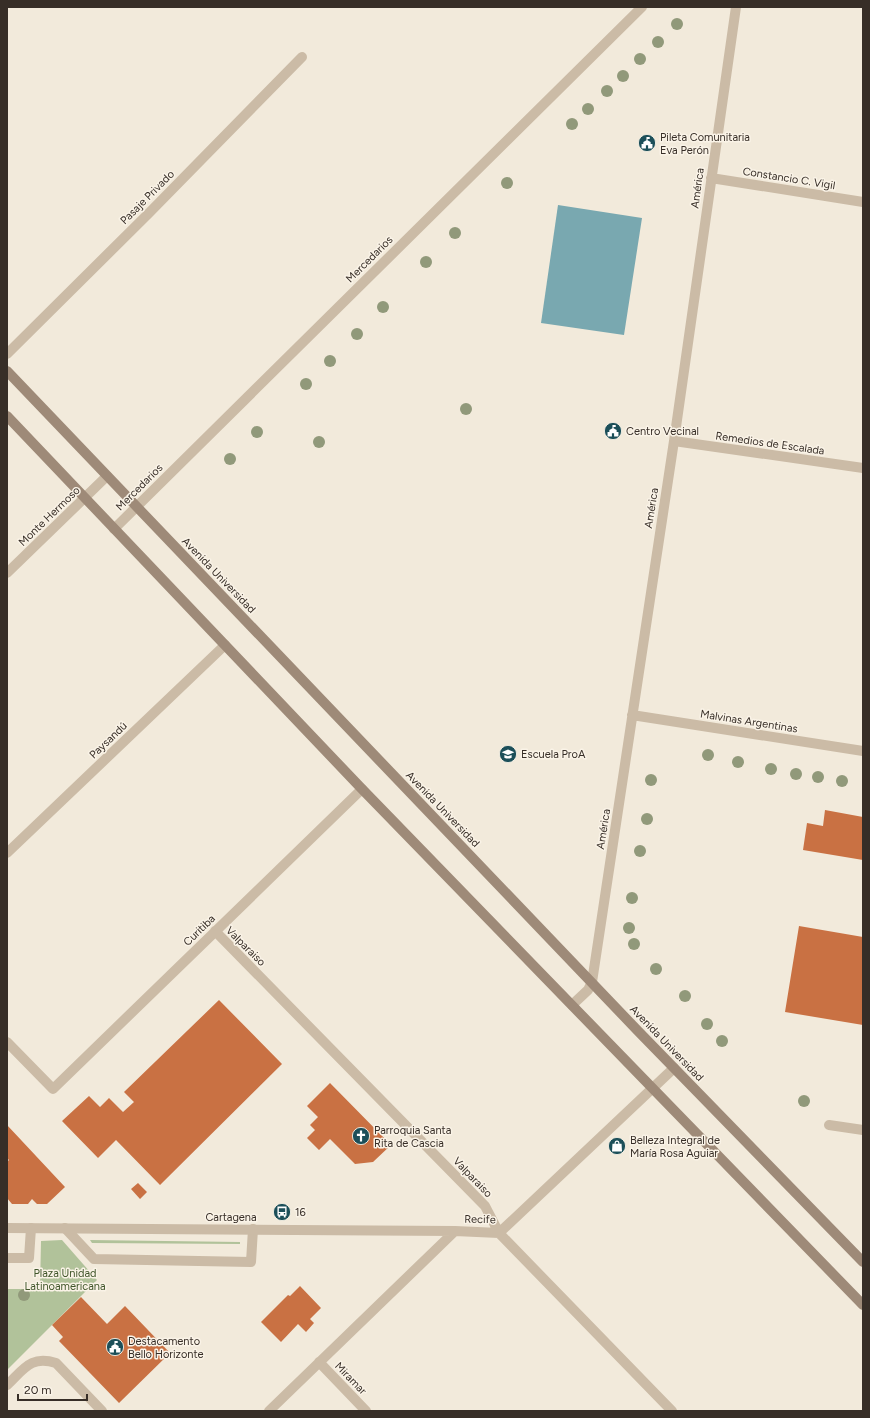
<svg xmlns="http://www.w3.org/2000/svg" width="870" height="1418" font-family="Figtree,sans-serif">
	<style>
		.green { fill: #b1c29a }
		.water { fill: #79a8b0 }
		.building { fill: #c97143 }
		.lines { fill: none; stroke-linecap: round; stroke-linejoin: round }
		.service { stroke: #cbbba6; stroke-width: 10 }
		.minor { stroke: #cbbba6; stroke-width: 10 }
		.secondary { stroke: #9e8a78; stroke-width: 10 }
		.tree { fill: #91997a }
		.labels { text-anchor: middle; stroke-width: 3; stroke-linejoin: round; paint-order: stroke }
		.poi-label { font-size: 11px; fill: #372e27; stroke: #faf3e7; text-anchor: start }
		.street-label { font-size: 11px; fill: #372e27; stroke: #faf3e7 }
		.park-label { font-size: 11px; fill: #41562b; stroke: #faf3e7 }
	</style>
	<rect width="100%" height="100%" fill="#f2eadb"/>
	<path class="green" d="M62,1240L97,1280L7,1370V1289H40L41,1241Z
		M90,1240L240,1242V1244L92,1243Z"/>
	<path class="water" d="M558,205L642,218L624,335L541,323Z"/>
	<path class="building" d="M825,810L863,817V860L803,850L807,823L823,826Z
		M799,926L863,937V1025L785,1012Z
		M219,1000L282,1064L160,1185L116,1140L98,1158L62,1121L89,1096L100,1107L109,1098L123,1112L134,1102L124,1092Z
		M330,1083L391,1145L373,1162L355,1164L330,1139L319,1150L307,1138L315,1130L310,1125L318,1117L307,1106Z
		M7,1125L65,1187L47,1204H37L32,1199L28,1204H12L7,1198V1162L9,1160L7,1158Z
		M138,1183L147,1192L140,1199L131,1189Z
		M300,1286L321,1308L310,1319L314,1323L306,1332L298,1324L281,1342L261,1322L288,1295L290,1296Z
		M81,1297L107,1324L125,1306L170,1353L119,1403L59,1341L63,1337L52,1325Z"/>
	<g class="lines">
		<path class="service" d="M829,1125L863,1130
			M65,1228L94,1259L251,1262L253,1229
			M7,1258H29L31,1228"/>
		<path class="minor" d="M711,178L863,202
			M7,354L149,213L302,57
			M674,441L863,468
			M114,529L642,7
			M7,573L107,476
			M632,715L863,751
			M7,853L225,645
			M215,931L485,1206L499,1233L672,1411
			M572,1005L588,990L592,982L674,441L736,7
			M7,1042L53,1089L362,789
			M7,1228L455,1231
			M319,1362L366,1411
			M7,1385C24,1369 31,1355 56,1363L102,1411
			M269,1411L455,1231L499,1233L674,1068"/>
		<path class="secondary" d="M7,371L638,1031L863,1262
			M7,416L362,789L863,1305"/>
	</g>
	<g class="tree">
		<circle cx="677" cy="24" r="6"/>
		<circle cx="658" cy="42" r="6"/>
		<circle cx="640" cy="59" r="6"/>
		<circle cx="623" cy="76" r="6"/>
		<circle cx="607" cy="91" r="6"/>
		<circle cx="588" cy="109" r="6"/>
		<circle cx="572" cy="124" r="6"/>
		<circle cx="507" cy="183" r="6"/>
		<circle cx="455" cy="233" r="6"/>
		<circle cx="426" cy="262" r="6"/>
		<circle cx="383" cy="307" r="6"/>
		<circle cx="357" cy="334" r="6"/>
		<circle cx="330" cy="361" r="6"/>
		<circle cx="306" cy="384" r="6"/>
		<circle cx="466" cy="409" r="6"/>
		<circle cx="257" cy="432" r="6"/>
		<circle cx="319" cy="442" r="6"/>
		<circle cx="230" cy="459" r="6"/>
		<circle cx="708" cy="755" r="6"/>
		<circle cx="738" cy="762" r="6"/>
		<circle cx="771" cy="769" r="6"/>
		<circle cx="796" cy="774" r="6"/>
		<circle cx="818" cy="777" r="6"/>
		<circle cx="651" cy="780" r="6"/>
		<circle cx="842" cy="781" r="6"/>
		<circle cx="647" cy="819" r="6"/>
		<circle cx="640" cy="851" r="6"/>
		<circle cx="632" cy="898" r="6"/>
		<circle cx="629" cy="928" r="6"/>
		<circle cx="634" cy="944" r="6"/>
		<circle cx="656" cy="969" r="6"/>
		<circle cx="685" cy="996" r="6"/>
		<circle cx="707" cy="1024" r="6"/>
		<circle cx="722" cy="1041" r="6"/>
		<circle cx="804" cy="1101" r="6"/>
		<circle cx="24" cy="1295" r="6"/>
	</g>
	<defs>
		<symbol id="civic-disc" viewBox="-11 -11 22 22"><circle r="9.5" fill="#1c4f59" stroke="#faf3e7"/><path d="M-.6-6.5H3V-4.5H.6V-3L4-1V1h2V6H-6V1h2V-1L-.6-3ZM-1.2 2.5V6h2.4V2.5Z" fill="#fff"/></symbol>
		<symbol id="school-disc" viewBox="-11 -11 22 22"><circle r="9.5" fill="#1c4f59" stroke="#faf3e7"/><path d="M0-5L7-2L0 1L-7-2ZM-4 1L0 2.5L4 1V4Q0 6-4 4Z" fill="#fff"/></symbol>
		<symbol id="church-disc" viewBox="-11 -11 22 22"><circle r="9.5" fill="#1c4f59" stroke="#faf3e7"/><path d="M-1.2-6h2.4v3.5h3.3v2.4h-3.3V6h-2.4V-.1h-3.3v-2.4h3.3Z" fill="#fff"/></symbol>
		<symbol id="shop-disc" viewBox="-11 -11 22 22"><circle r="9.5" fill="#1c4f59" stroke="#faf3e7"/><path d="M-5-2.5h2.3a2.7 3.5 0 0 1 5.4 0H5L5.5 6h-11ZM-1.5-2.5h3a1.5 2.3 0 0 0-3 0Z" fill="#fff"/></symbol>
		<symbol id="bus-disc" viewBox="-11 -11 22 22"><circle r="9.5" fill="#1c4f59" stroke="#faf3e7"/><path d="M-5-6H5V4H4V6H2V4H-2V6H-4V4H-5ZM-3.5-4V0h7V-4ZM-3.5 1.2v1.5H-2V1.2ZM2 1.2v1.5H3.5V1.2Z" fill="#fff"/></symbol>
	</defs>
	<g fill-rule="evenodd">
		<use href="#civic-disc" x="637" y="133" width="20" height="20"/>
		<use href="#civic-disc" x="603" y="421" width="20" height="20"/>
		<use href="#school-disc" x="498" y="744" width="20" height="20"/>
		<use href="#church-disc" x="351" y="1126" width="20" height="20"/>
		<use href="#shop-disc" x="607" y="1136" width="20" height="20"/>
		<use href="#bus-disc" x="272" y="1202" width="20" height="20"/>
		<use href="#civic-disc" x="105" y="1337" width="20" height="20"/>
	</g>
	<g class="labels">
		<g class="poi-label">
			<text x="660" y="141">Pileta Comunitaria<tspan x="660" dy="13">Eva Perón</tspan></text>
			<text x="626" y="435">Centro Vecinal</text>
			<text x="521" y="758">Escuela ProA</text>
			<text x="374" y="1134">Parroquia Santa<tspan x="374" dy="13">Rita de Cascia</tspan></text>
			<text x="630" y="1144">Belleza Integral de<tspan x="630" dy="13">María Rosa Aguiar</tspan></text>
			<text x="295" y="1216">16</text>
			<text x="128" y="1345">Destacamento<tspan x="128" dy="13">Bello Horizonte</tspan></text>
		</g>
		<g class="street-label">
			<text transform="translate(789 178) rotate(9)" y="4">Constancio C. Vigil</text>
			<text transform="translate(697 188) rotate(-82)" y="4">América</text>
			<text transform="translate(147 197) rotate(-45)" y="4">Pasaje Privado</text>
			<text transform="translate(369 259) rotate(-45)" y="4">Mercedarios</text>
			<text transform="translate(770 443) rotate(8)" y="4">Remedios de Escalada</text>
			<text transform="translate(139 487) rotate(-45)" y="4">Mercedarios</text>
			<text transform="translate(651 508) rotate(-81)" y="4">América</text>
			<text transform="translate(49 516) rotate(-44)" y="4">Monte Hermoso</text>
			<text transform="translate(219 575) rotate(46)" y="4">Avenida Universidad</text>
			<text transform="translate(749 721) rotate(9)" y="4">Malvinas Argentinas</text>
			<text transform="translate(108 740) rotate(-44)" y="4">Paysandú</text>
			<text transform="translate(443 809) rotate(46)" y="4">Avenida Universidad</text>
			<text transform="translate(603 829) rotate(-81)" y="4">América</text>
			<text transform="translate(199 930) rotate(-44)" y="4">Curitiba</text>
			<text transform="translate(246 946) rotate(45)" y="4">Valparaiso</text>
			<text transform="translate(667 1043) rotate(46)" y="4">Avenida Universidad</text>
			<text transform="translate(473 1177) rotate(46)" y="4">Valparaiso</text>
			<text x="231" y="1221">Cartagena</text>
			<text transform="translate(480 1219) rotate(1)" y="4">Recife</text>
			<text transform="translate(351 1378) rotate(46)" y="4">Miramar</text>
		</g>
		<g class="park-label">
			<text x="65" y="1277">Plaza Unidad<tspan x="65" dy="13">Latinoamericana</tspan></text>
		</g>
	</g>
	<rect width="870" height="1418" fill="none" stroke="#372e27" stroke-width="16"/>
	<path d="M18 1394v6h69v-6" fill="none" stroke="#372e27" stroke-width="2"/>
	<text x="24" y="1394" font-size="12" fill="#372e27" stroke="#faf3e7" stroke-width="3" paint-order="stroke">20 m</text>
</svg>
